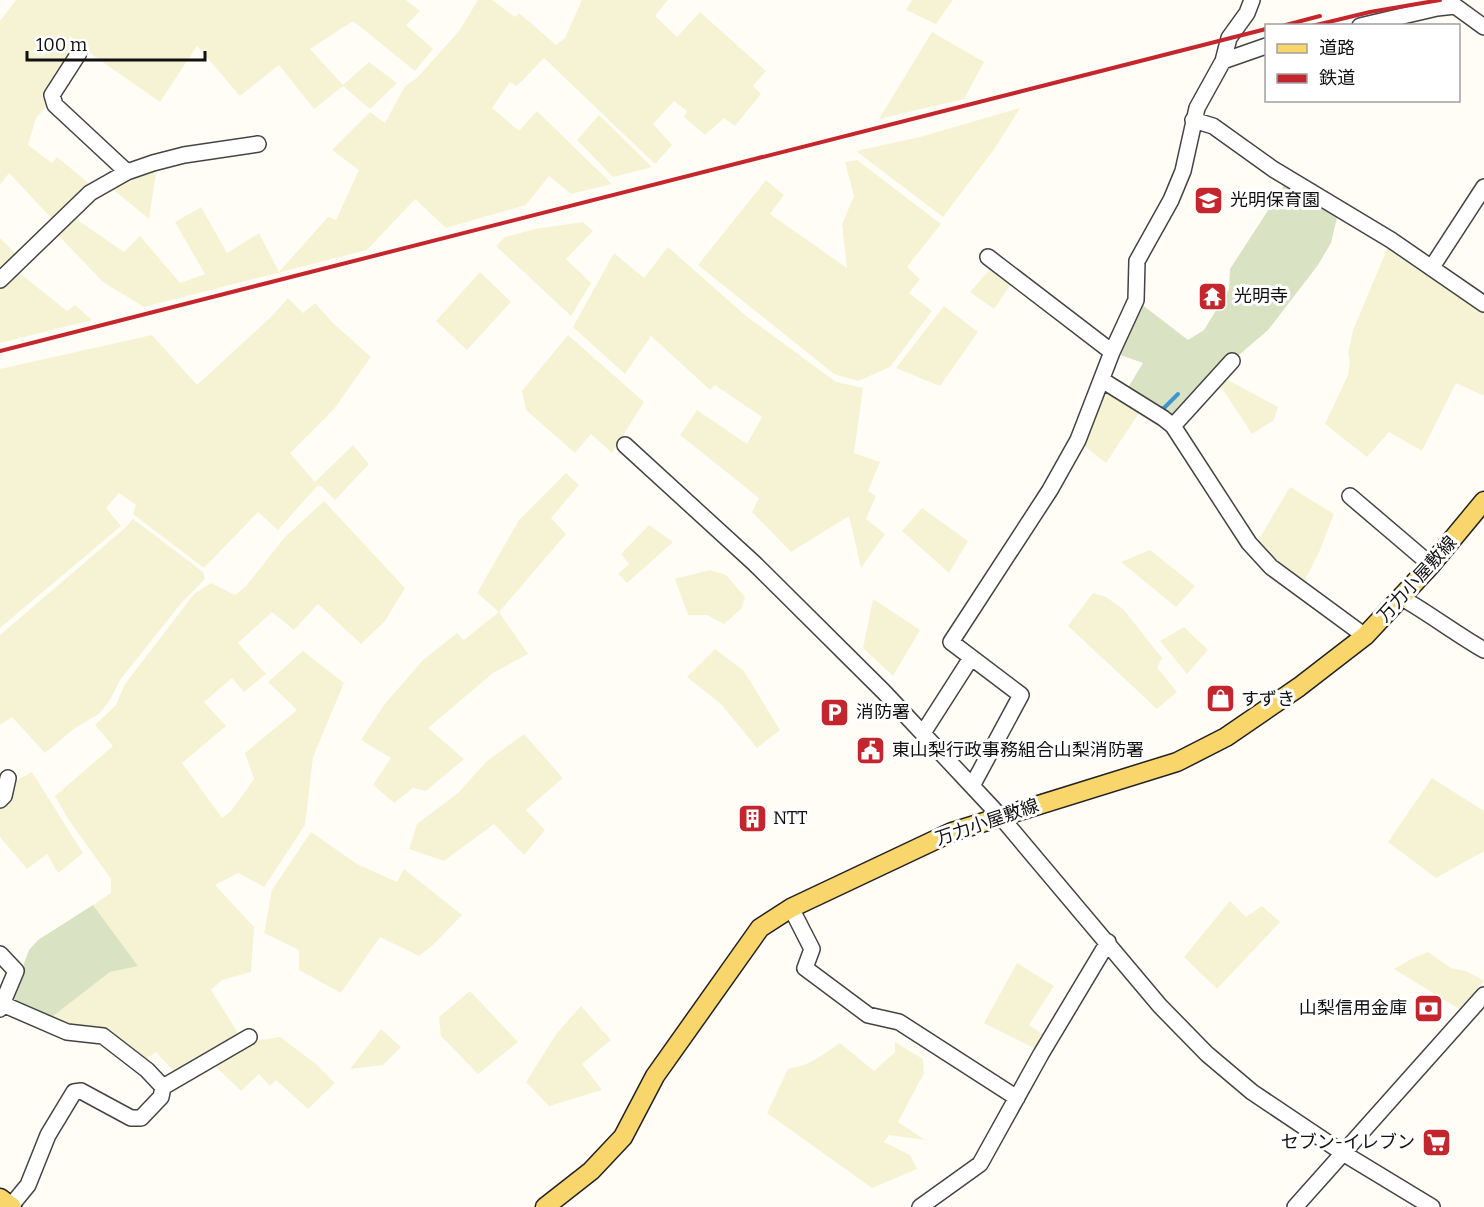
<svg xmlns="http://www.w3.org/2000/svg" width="1484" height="1207" font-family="Bitter,'Noto Sans JP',serif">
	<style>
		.farmland { fill: #f6f3d4 }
		.cemetery { fill: #d9e3c4 }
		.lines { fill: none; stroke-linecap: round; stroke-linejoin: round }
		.stream { stroke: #3f96cf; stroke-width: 4 }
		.minor-casing { stroke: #444; stroke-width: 18 }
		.major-casing { stroke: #222; stroke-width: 21 }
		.minor { stroke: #fff; stroke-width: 15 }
		.major { stroke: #f9d66b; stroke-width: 18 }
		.rail { stroke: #c4262e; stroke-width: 4 }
		.labels { text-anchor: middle; stroke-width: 6; stroke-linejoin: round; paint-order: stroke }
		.poi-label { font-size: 18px; fill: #111; stroke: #fff; text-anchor: start }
		.street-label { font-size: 18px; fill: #111; stroke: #fff }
	</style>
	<rect width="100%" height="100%" fill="#fffdf5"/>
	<path class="farmland" d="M16,0H406L420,11L406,25L433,49L415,71L353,21L310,49L343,85L369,62L397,83L370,109L343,86L314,109L279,65L240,96L197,46L160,102L87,51L57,95L36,118L28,145L52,163L57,157L91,185L54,221L9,173L0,185V21Z
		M478,0H492L515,17L519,13L556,45L565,38L582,0H668L655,16L677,37L700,12L766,71L753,86L761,94L735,126L724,118L705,135L684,117L687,111L674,101L653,124L672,145L655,164L544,58L517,86L510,82L492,108L519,131L537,111L612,184L571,194L549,176L526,205L446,228L415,199L367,250L144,307L103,282L57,234L73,217L124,252L140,236L180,283L205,274L175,222L201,207L227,253L259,233L279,272L328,217L336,220L359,170L332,150L370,112L385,123L405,86L417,78L459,31Z
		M912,0H953L936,24L906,10Z
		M932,32L984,62L964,99L879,119Z
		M1020,108L995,148L943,217L856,151L920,137Z
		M599,115L652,167L613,177L577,140Z
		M857,160L941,224L907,267L920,279L909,293L932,311L890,367L858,381L834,374L698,265L766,180L784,195L770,214L847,268L842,224L854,196L845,162Z
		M157,166L149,219L109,186Z
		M583,222L593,231L566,259L591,283L571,316L496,246L505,237L535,229Z
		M0,238L19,257L0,275Z
		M1391,240L1484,304V396L1456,383L1422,451L1389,432L1367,457L1325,424L1348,375L1350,362L1348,353L1353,330Z
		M668,247L746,316L836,382L863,388L854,453L880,462L868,491L876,496L866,519L885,534L861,568L849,516L791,552L752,512L759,498L680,435L697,410L747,444L762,417L715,385L710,390L651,336L625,374L573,327L614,253L644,278Z
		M992,267L1012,283L994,309L970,292Z
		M17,271L67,311L75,305L92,320L0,343V286Z
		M480,272L511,302L467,350L436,321Z
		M288,298L303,313L315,303L334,324L371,357L334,409L290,453L315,482L353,445L369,464L335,500L321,486H317L278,530L258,512L204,568L133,514L136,505L119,493L106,508L121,526L0,628V369L152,335L197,385L273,315Z
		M944,306L978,332L940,386L896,368Z
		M568,335L644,402L612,453L591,434L575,453L526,410L522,391Z
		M1226,379L1278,407L1274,420L1252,434L1220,385Z
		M1105,388L1141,410L1106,463L1083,445Z
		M566,473L579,485L551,518L566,534L499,612L528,654L493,673L428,728L464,759L426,791L413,788L394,803L373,785L391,758L361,740L384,705L422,661L457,633L464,640L499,612L477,593L519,520Z
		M1290,487L1334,514L1320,550L1303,584L1255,546Z
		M324,501L405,588L385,621L361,644L318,604L294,630L272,612L238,643L266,674L244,692L232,678L204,702L226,726L182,763L222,818L231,811L254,779L245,753L297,710L268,682L303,651L344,683L313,757L305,825L264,887L238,873L215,885L254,927L251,972L222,980L211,990L240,1036L178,1076L156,1052L142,1062L48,1020L110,972L137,965L93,905L111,893V879L68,819L55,796L113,746L95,725L116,705L125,684L194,594L211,583L235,595L246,586L285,537Z
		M922,508L968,541L949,573L902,531Z
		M133,519L203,572L205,579L183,601L120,680L110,700L99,714L75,728L45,753L12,717L0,725V635L125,528Z
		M649,525L673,542L627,583L618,574L629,564L621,554Z
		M1150,550L1195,586L1176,607L1121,562Z
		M710,570L726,575L745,597L741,609L724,624L707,615H688L675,579Z
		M1093,593L1106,597L1123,609L1162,658L1157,667L1177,692L1157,709L1068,626Z
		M873,599L920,630L893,676L863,648Z
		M1184,627L1208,650L1187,674L1160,641Z
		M715,649L744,671L780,730L757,748L721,704L687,677Z
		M524,734L563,778L526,810L545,830L524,855L494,824L444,861L409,849L417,824L458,793L487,761Z
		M32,772L83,853L58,873L47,854L27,869L0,837V806L12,783Z
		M1432,778L1484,811V851L1436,878L1388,842Z
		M311,832L357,864L397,882L404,869L462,915L433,945L419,956L380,937L341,993L299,970V950L264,933L272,890Z
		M1230,901L1246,917L1262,906L1280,922L1217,989L1184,957Z
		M1428,952L1451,968L1466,971L1484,981L1459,1009L1394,969L1411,959Z
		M1017,963L1054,986L1029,1025L1044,1035L1036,1049L984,1023Z
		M470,991L518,1042L478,1074L441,1036L439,1017Z
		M581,1006L611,1040L582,1064L602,1090L549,1106L526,1082L557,1033Z
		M381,1029L401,1047L383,1065L350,1069Z
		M280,1037L316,1064L335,1083L308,1109L276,1080L270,1086L259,1074L241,1091L211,1062L247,1042Z
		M895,1042L923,1059L924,1073L898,1122L925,1140L889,1135L884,1142L910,1155L917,1169L872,1188L767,1113L788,1069L804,1065L818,1058L840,1043L874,1071L895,1052Z"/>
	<path class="cemetery" d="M1289,178L1339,209L1331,243L1318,265L1268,330L1232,361L1173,426L1124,394L1143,363L1112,352L1136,300L1188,340L1204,330L1229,289L1230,269Z
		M93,905L138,966L110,972L48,1020L10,1001L29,950L38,940Z"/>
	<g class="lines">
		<path class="stream" d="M1161,408L1163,409L1178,394"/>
		<defs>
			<path id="minor" d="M1360,26L1437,8L1455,6L1484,27
				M79,53L52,95L55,105L127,172
				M1223,61L1266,46
				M1193,120L1213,126L1273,169L1391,240L1484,304
				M988,257L1112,352
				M1432,267L1484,187
				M0,280L90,193L127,172L153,163L184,155L258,144
				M1102,380L1163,418L1173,426L1249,543L1271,567L1365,636
				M1173,426L1232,361
				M625,445L754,563L884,692L1000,816L1160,1006L1207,1054L1252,1092L1343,1153L1432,1207
				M1350,496L1431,565
				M1402,598C1430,614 1456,634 1484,650
				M923,733L971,658
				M972,786L1021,695L951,642L1050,490L1078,440L1112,352L1136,300L1137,261L1171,200L1183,171L1197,108L1223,61L1229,38L1247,13L1252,0
				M0,800L4,796L8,778
				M791,908L812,949L805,968L868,1015L899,1022L1017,1098
				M0,954L16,971L0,1009
				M0,1003L67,1032L103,1036L147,1070L163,1087
				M10,1207L28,1185L48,1135L74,1092L81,1091L131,1118H141L161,1097L163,1087L249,1037
				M920,1207L980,1164L1041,1054L1108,942
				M1295,1207L1484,995"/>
			<path id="major" d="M0,1198L12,1207
				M545,1207L591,1171L623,1137L655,1076L760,928L791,908L952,832L1177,762L1226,737L1299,687L1365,636L1431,565L1484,501"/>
		</defs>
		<use href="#minor" class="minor-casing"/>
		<use href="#major" class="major-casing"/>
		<use href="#minor" class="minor"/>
		<use href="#major" class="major"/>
		<path class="rail" d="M1282,26L1320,16
			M1312,26L1370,12L1440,0
			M0,351L1266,29"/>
	</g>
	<defs>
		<symbol id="school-square" viewBox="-11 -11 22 22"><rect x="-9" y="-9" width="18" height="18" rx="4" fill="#c4262e" stroke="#fff"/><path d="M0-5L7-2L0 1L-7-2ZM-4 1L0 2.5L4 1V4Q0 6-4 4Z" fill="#fff"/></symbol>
		<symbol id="temple-square" viewBox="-11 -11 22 22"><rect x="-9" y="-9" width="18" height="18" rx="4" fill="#c4262e" stroke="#fff"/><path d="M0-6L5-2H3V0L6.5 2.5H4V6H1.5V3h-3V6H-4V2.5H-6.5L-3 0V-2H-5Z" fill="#fff"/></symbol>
		<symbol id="shop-square" viewBox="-11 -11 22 22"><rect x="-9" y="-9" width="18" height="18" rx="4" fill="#c4262e" stroke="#fff"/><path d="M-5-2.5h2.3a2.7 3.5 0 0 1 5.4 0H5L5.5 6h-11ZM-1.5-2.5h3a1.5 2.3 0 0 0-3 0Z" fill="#fff"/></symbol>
		<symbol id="parking-square" viewBox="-11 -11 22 22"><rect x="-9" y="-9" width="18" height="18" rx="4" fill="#c4262e" stroke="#fff"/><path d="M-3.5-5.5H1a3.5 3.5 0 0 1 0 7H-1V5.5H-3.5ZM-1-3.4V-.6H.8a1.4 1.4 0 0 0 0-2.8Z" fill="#fff"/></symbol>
		<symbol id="civic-square" viewBox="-11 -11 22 22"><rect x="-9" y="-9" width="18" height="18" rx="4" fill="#c4262e" stroke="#fff"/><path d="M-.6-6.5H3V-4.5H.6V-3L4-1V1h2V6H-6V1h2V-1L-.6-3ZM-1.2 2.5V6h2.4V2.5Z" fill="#fff"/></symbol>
		<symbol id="building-square" viewBox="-11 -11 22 22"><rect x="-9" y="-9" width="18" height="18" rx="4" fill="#c4262e" stroke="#fff"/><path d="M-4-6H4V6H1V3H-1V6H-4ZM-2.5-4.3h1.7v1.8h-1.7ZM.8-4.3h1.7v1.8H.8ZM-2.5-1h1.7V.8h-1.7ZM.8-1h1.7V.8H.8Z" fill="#fff"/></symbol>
		<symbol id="bank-square" viewBox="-11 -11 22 22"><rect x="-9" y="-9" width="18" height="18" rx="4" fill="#c4262e" stroke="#fff"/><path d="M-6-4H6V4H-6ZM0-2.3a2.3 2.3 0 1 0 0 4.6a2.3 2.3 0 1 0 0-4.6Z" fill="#fff"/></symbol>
		<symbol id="supermarket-square" viewBox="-11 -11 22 22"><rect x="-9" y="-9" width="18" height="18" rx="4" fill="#c4262e" stroke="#fff"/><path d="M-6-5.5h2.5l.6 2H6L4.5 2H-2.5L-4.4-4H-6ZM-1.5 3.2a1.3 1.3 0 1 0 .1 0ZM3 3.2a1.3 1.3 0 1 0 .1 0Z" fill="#fff"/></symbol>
	</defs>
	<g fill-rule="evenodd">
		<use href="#school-square" x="1192" y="184" width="33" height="33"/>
		<use href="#temple-square" x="1196" y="280" width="33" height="33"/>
		<use href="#shop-square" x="1204" y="682" width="33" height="33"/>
		<use href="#parking-square" x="818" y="696" width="33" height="33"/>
		<use href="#civic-square" x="854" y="734" width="33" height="33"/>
		<use href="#building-square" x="736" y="802" width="33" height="33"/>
		<use href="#bank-square" x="1412" y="992" width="33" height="33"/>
		<use href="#supermarket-square" x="1420" y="1126" width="33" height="33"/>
	</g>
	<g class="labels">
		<g class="poi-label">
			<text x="1230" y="206">光明保育園</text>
			<text x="1234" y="302">光明寺</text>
			<text x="1241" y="705">すずき</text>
			<text x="856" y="718">消防署</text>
			<text x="892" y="756">東山梨行政事務組合山梨消防署</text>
			<text x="773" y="824">NTT</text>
			<text x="1407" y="1014" text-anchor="end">山梨信用金庫</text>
			<text x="1415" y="1148" text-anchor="end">セブン-イレブン</text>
		</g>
		<g class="street-label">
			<text transform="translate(1417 579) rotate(-48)" y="6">万力小屋敷線</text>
			<text transform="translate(987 822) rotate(-19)" y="6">万力小屋敷線</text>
		</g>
	</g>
	<rect x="1265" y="24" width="195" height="78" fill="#ffffff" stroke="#a0a0a0" stroke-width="1.5"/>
	<rect x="1277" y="44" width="30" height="9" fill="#f9d66b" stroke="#a0a0a0" stroke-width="1.5"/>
	<text x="1319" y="54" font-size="18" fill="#111111">道路</text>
	<rect x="1277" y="74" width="30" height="9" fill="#c4262e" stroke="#a0a0a0" stroke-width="1.5"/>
	<text x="1319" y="84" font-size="18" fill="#111111">鉄道</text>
	<path d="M27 51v9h178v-9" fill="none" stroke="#111111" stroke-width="3"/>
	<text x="36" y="51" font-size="18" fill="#111111" stroke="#ffffff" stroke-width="4.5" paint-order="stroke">100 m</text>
</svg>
